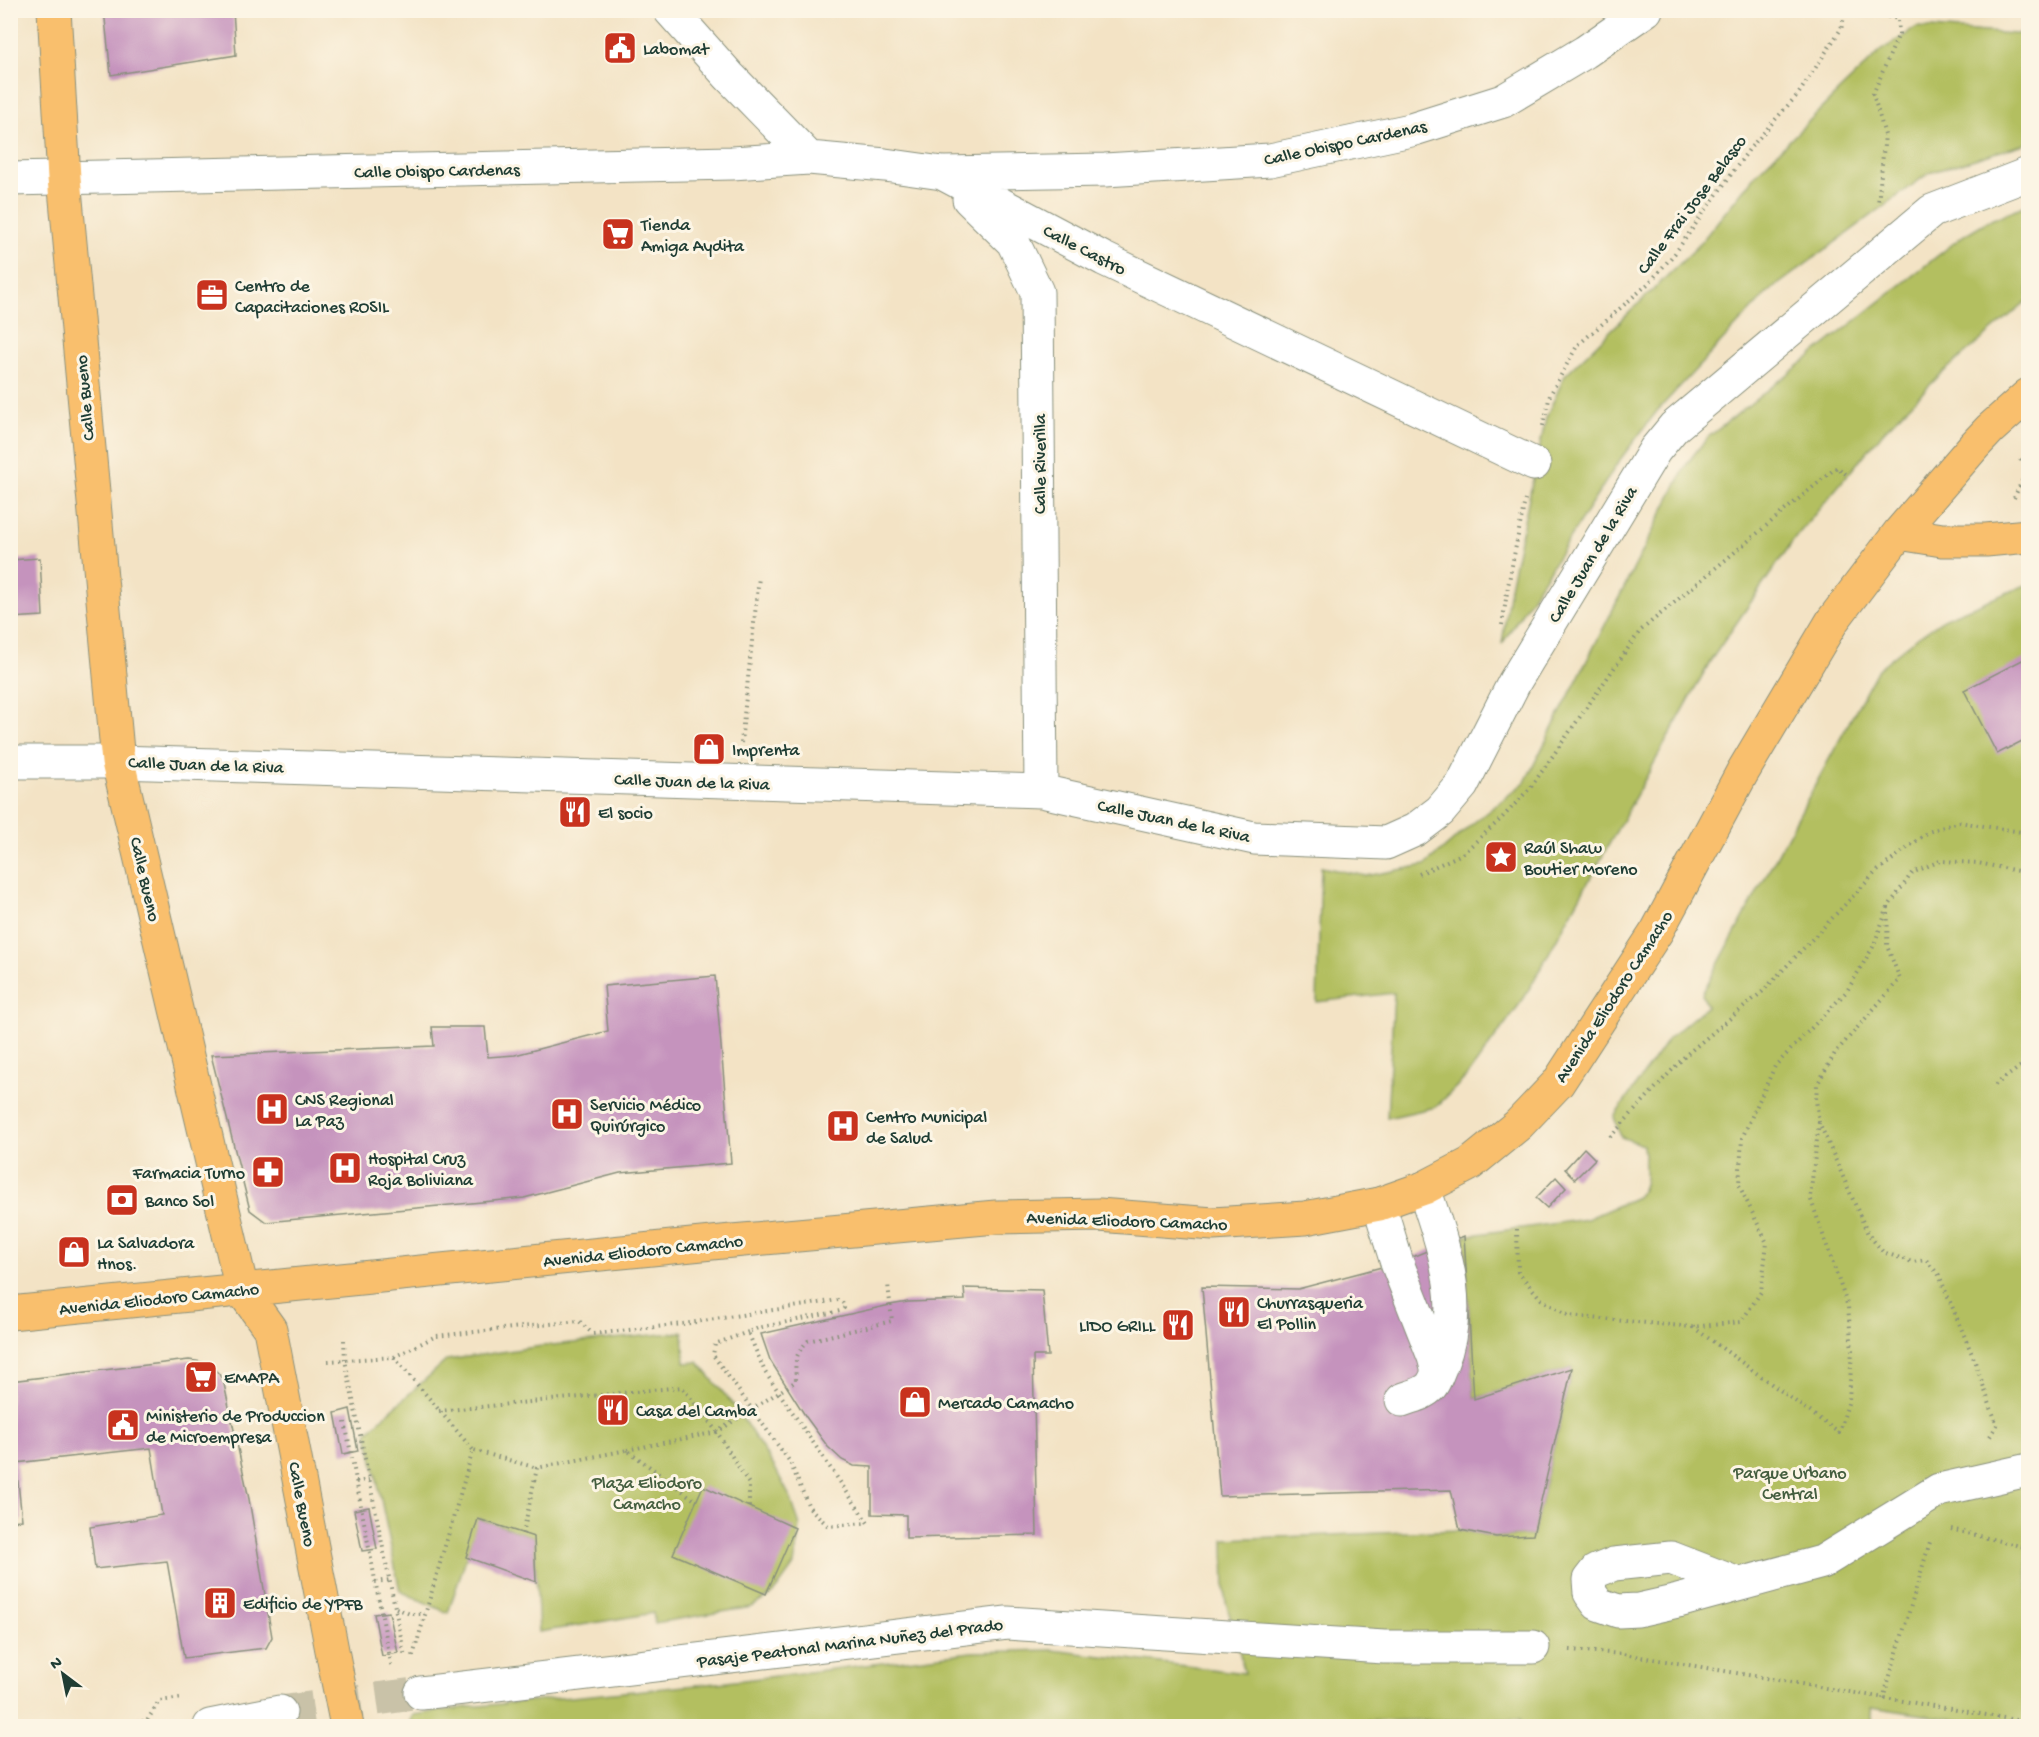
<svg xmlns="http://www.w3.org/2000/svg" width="2039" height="1737" font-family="'Gochi Hand',sans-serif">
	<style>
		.green { fill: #b3bf61; stroke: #697e4a; stroke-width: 1.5 }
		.building { fill: #c593bd }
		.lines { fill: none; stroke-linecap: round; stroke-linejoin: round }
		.minor-tunnel { stroke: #c9c2a8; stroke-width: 33; stroke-dasharray: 33 16; stroke-linecap: butt }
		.minor-casing { stroke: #89907c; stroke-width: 35 }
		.major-casing { stroke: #89907c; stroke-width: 35 }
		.path { stroke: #89907c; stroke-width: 4; stroke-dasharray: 1.5 4.5; stroke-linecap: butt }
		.minor { stroke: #fff; stroke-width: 33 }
		.major { stroke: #f9bf6d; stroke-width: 33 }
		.major-bridge-casing { stroke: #89907c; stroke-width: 35; stroke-linecap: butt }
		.path-bridge { stroke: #89907c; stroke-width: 4; stroke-dasharray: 1.5 4.5; stroke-linecap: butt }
		.major-bridge { stroke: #f9bf6d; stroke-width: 33 }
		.labels { text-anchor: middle; stroke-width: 6; stroke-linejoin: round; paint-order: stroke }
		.poi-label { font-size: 18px; fill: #1f3d34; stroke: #fcf5e5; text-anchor: start }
		.street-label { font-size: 18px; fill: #1f3d34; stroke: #fcf5e5 }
		.park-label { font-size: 18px; fill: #445e3f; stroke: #fcf5e5 }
	</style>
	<rect width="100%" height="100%" fill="#fcf5e5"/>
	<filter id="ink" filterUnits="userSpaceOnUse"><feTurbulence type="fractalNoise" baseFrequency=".0167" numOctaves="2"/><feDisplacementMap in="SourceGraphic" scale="12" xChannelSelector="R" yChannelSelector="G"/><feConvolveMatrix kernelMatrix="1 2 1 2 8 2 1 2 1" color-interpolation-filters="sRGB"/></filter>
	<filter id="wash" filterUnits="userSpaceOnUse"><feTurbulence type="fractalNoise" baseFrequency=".008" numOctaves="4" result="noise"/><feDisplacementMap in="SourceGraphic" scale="24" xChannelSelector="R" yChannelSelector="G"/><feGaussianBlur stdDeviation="1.35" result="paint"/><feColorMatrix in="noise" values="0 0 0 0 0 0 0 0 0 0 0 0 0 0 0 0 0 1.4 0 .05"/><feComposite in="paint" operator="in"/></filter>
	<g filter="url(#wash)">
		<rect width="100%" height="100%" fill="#f3e3c5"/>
		<path class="green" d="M1917,27L2028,35V143L1929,173L1768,292L1657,411L1619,461L1502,644L1510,587L1546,418L1565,375L1697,247L1756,174L1839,91L1881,51Z
			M2028,204V300L1940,375L1885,430L1795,538L1711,660L1524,998L1468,1075L1436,1107L1387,1118L1394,993L1317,1002L1321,867L1366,876L1425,865L1472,824L1525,782L1688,462L1707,438L1964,235L1986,222Z
			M2028,584V1726H1997L1871,1707L1873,1726H1521V1719L1222,1723L1200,1726H409L413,1715L469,1707L727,1682L972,1652L1052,1650L1245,1673L1225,1598L1224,1539L1460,1530L1496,1537L1533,1535L1572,1368L1474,1399L1464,1236L1587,1219L1637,1197C1650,1184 1644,1162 1643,1145L1621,1137L1614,1117L1668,1039L1707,1006L1702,994L1878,669L1916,638L1945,618Z
			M683,1332L685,1363L698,1362L735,1407L775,1468L791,1499L800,1526L794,1565L774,1593L752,1607L655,1623L653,1613L539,1632L534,1537L479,1519L448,1613L400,1591L367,1432L447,1360L542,1346Z"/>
		<g id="blocks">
			<path class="building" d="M104,10H233L236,55L111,75Z
				M40,558L43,616L10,618V560Z
				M2028,657V738L1997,754L1964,690Z
				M715,976L731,1163L620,1173L524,1198L266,1222L250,1210L211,1055L434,1046L432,1027H485L488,1057L515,1055L608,1031L604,986Z
				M1584,1148L1595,1159L1575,1179L1565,1169Z
				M1556,1177L1566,1188L1547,1208L1536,1198Z
				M1464,1236L1474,1399L1572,1368L1533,1535L1496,1537L1460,1530L1451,1490L1220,1496L1202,1287L1298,1289L1397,1263Z
				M964,1288L1042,1290L1048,1356H1033L1037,1535L906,1538V1515L872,1514V1467L854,1466L842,1460L828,1447L806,1417L770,1360L761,1334L890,1305L908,1302L965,1300Z
				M189,1360L202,1362L212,1367L219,1374L224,1384L249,1499L272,1637L266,1648L184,1658L167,1561L95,1569L90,1527L162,1515L151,1448L16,1463L22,1520L10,1521V1381Z
				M350,1409L358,1451L343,1454L335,1413Z
				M703,1486L795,1528L766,1594L673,1554Z
				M369,1507L377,1549L362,1551L354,1510Z
				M478,1519L534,1537L536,1582L466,1557Z
				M389,1612L398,1653L382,1656L374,1614Z"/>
		</g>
	</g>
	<g filter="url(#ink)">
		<use href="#blocks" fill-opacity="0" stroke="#89907c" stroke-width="1.5"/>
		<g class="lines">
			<path class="minor-tunnel" d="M280,1712L421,1693"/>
			<defs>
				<path id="minor" d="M670,10L729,76L809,158
					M944,173L1105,170L1270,160L1411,130L1503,101L1585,52L1646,10
					M10,179L732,163L809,158L885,165L942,173L1104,259L1534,464
					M969,199L1013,242L1037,292L1041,791
					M10,762H118L1041,791L1254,838L1386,843L1415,830L1440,811L1462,785L1515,681L1655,450L1674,427L1932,211L2028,174
					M1379,1204L1397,1263L1434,1357L1438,1372
					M1402,1400C1412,1396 1424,1394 1431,1386C1436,1380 1438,1371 1441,1365C1466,1304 1443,1247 1424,1188
					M1738,1584L1671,1558L1614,1564L1596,1571L1589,1580L1590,1593L1598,1604L1618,1611L1638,1610L1678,1601L1822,1562L1939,1490L2028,1470
					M421,1693L1007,1623L1384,1647H1533
					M210,1726L280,1712"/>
				<path id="major" d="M54,10L64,178L118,762L242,1290L270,1329L336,1671
					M1899,533L1942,540H1986L2028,536
					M10,1313L732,1241L996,1217L1099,1215L1213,1224L1305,1218L1379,1204L1424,1188L1470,1164L1518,1125L1558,1083L1657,931L1742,773L1833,620L1899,533L1974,446L1990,429L2028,395"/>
			</defs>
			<use href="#minor" class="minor-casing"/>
			<use href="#major" class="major-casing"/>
			<path class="path" d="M1846,13L1885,16L1898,19L1899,34L1873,94L1885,135L1878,204
				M1543,426L1550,395L1577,346L1649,283L1675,253L1750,148L1799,93L1841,29L1846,10
				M2020,459L2028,469V474
				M2014,498L2028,468
				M1502,625L1508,586L1525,500
				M741,743L759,577
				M1419,874L1462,854L1500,820L1531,787L1640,631L1837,467L1848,476
				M1888,907L1887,946L1900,979L1835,1053L1817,1085L1816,1100L1819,1122L1868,1234L1883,1252L1912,1262L1926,1260L1939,1275L1974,1359L1997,1425L1989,1438
				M1995,1085L2028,1061
				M1610,1137L1687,1054L1762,992L1876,872L1928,832L1959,822L2028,833
				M1517,1229L1518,1272L1541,1299L1569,1316L1692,1327L1741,1322L1761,1292L1767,1243L1739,1185L1742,1138L1775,1066L1847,991L1873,947L1888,907L1912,873L1940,861L1978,863L2028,873
				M1693,1327L1839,1433L1849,1400L1852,1350L1848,1307L1810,1197L1819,1123
				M748,1332L715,1344L713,1355L790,1462L809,1507L828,1526L867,1523
				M344,1340L345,1360L405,1657
				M394,1357L473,1450
				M328,1361L394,1357L436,1336L579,1321L593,1334L683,1324L838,1300L843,1303L844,1308L840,1311L758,1328L748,1332L765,1372L868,1523
				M787,1387L796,1381C795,1362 794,1355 808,1341L892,1321L888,1284
				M439,1411L682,1387L717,1432L741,1416
				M345,1422L392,1669
				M627,1450L717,1432L749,1484V1507
				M356,1482L369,1480
				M1951,1529L2028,1548
				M523,1534L537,1468L627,1450L696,1501
				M375,1582L390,1580
				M396,1608L410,1614H425
				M1570,1650L1623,1654L2028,1722
				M413,1656L473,1450L537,1468
				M1883,1699L1930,1542
				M70,1726L147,1721L159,1701L183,1698"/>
			<use href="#minor" class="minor"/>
			<use href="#major" class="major"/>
			<defs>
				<path id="major-bridge" d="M336,1671L347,1726"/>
			</defs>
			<use href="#major-bridge" class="major-bridge-casing"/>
			<path class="path-bridge" d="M741,1416L787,1387"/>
			<use href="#major-bridge" class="major-bridge"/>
		</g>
	</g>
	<defs>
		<symbol id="civic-square" viewBox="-11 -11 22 22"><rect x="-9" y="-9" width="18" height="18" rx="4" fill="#c8321e" stroke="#fcf5e5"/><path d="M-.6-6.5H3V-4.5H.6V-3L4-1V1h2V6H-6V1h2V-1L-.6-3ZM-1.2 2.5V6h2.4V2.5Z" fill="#fff"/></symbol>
		<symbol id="supermarket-square" viewBox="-11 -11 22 22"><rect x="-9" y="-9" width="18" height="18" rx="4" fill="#c8321e" stroke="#fcf5e5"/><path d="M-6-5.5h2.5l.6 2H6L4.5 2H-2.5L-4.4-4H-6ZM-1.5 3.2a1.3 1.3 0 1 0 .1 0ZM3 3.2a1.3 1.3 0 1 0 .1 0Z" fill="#fff"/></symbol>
		<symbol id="office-square" viewBox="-11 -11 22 22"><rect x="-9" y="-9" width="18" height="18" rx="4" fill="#c8321e" stroke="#fcf5e5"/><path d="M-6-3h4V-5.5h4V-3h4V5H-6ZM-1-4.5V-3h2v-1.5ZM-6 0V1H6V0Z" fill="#fff"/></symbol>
		<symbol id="shop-square" viewBox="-11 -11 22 22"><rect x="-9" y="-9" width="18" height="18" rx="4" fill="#c8321e" stroke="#fcf5e5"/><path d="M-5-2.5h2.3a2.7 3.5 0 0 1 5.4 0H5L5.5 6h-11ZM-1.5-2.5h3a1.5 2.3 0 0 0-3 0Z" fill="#fff"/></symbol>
		<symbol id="restaurant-square" viewBox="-11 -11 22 22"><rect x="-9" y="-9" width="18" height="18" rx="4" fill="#c8321e" stroke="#fcf5e5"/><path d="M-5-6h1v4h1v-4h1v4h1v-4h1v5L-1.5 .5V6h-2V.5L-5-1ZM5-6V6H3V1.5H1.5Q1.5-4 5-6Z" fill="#fff"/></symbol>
		<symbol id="sight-square" viewBox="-11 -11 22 22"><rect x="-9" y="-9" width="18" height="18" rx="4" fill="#c8321e" stroke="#fcf5e5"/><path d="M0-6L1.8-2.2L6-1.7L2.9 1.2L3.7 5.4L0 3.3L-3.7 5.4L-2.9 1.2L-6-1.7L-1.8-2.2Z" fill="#fff"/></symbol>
		<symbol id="hospital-square" viewBox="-11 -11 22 22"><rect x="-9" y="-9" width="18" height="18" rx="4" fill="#c8321e" stroke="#fcf5e5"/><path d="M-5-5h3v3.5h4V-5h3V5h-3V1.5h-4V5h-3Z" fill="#fff"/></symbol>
		<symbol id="pharmacy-square" viewBox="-11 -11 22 22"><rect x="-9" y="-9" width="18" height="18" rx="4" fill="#c8321e" stroke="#fcf5e5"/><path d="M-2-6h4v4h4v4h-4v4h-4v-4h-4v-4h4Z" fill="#fff"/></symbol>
		<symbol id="bank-square" viewBox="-11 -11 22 22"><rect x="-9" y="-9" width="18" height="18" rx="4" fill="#c8321e" stroke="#fcf5e5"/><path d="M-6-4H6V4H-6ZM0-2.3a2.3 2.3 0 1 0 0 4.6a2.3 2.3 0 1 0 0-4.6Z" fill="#fff"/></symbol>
		<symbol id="building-square" viewBox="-11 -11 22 22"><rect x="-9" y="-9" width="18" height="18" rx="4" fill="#c8321e" stroke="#fcf5e5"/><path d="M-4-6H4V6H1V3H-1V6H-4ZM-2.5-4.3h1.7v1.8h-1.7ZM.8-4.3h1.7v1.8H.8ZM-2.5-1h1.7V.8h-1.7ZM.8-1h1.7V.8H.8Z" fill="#fff"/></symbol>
	</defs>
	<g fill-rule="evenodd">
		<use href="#civic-square" x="601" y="29" width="38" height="38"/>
		<use href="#supermarket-square" x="599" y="215" width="38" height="38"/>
		<use href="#office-square" x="193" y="276" width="38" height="38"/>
		<use href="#shop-square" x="690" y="730" width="38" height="38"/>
		<use href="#restaurant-square" x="556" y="793" width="38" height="38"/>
		<use href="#sight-square" x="1482" y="838" width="38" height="38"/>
		<use href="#hospital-square" x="253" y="1090" width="38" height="38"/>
		<use href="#hospital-square" x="548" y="1095" width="38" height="38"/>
		<use href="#hospital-square" x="824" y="1107" width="38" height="38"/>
		<use href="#hospital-square" x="326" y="1149" width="38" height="38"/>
		<use href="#pharmacy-square" x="249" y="1153" width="38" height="38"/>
		<use href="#bank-square" x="103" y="1181" width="38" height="38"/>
		<use href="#shop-square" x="55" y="1233" width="38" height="38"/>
		<use href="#restaurant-square" x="1215" y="1293" width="38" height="38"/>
		<use href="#restaurant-square" x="1159" y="1306" width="38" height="38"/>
		<use href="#supermarket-square" x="182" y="1358" width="38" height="38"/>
		<use href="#shop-square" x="896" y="1383" width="38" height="38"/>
		<use href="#restaurant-square" x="594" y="1391" width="38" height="38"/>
		<use href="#civic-square" x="104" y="1406" width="38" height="38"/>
		<use href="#building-square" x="201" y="1584" width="38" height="38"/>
	</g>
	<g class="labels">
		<g class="poi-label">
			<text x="643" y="54">Labomat</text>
			<text x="641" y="230">Tienda<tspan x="641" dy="21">Amiga Aydita</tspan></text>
			<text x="235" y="291">Centro de<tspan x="235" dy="21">Capacitaciones ROSIL</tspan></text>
			<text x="732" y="755">Imprenta</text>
			<text x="598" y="818">El socio</text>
			<text x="1524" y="853">Raúl Shaw<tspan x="1524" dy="21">Boutier Moreno</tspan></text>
			<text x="295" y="1105">CNS Regional<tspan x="295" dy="21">La Paz</tspan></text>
			<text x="590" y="1110">Servicio Médico<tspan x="590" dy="21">Quirúrgico</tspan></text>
			<text x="866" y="1122">Centro Municipal<tspan x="866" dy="21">de Salud</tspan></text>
			<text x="368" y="1164">Hospital Cruz<tspan x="368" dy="21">Roja Boliviana</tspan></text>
			<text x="245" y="1178" text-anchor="end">Farmacia Turno</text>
			<text x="145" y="1206">Banco Sol</text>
			<text x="97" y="1248">La Salvadora<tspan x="97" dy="21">Hnos.</tspan></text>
			<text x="1257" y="1308">Churrasqueria<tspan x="1257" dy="21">El Pollin</tspan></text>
			<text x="1155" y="1331" text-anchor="end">LIDO GRILL</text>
			<text x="224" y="1383">EMAPA</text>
			<text x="938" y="1408">Mercado Camacho</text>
			<text x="636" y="1416">Casa del Camba</text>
			<text x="146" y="1421">Ministerio de Produccion<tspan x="146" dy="21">de Microempresa</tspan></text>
			<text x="243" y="1609">Edificio de YPFB</text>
		</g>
		<g class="street-label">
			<text transform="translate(1345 142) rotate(-12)" y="6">Calle Obispo Cardenas</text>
			<text transform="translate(437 170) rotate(-1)" y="6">Calle Obispo Cardenas</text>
			<text transform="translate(1691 204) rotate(-53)" y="6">Calle Frai Jose Belasco</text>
			<text transform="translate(1085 249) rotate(27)" y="6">Calle Castro</text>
			<text transform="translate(84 398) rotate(-95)" y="6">Calle Bueno</text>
			<text transform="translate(1039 464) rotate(-90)" y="6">Calle Riverilla</text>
			<text transform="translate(1592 554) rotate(-59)" y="6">Calle Juan de la Riva</text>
			<text transform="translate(206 764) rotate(2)" y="6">Calle Juan de la Riva</text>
			<text transform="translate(692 781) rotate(2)" y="6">Calle Juan de la Riva</text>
			<text transform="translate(1174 820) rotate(12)" y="6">Calle Juan de la Riva</text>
			<text transform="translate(146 879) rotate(77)" y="6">Calle Bueno</text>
			<text transform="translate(1613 996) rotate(-57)" y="6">Avenida Eliodoro Camacho</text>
			<text transform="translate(1127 1220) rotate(2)" y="6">Avenida Eliodoro Camacho</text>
			<text transform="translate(643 1250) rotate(-6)" y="6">Avenida Eliodoro Camacho</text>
			<text transform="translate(159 1298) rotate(-6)" y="6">Avenida Eliodoro Camacho</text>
			<text transform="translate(303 1504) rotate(79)" y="6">Calle Bueno</text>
			<text transform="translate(850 1642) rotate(-7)" y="6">Pasaje Peatonal Marina Nuñez del Prado</text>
		</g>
		<g class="park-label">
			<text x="1790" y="1478">Parque Urbano<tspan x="1790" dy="21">Central</tspan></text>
			<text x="647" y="1488">Plaza Eliodoro<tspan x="647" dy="21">Camacho</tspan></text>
		</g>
	</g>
	<rect width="2039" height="1737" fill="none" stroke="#fcf5e5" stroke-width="36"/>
	<g transform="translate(63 1674) rotate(328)" stroke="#fcf5e5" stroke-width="4.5" paint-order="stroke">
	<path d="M0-4.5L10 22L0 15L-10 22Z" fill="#1f3d34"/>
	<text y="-9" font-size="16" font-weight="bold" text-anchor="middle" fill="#1f3d34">N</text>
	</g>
</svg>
